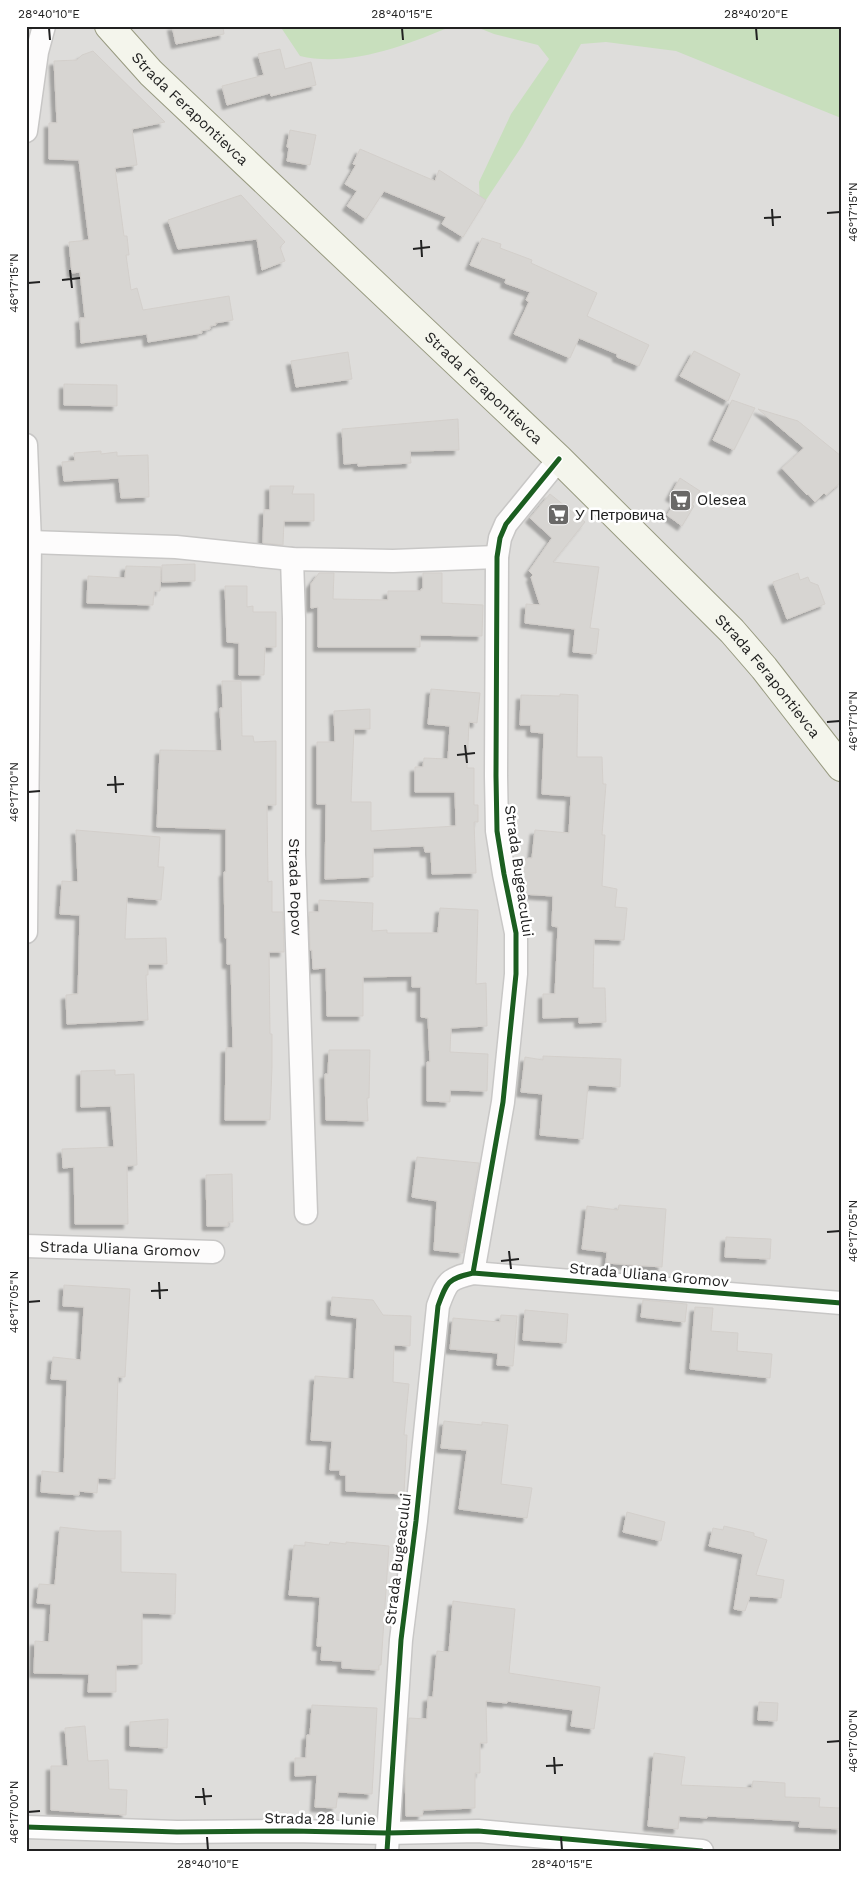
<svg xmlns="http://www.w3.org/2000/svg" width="867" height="1877" font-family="'Work Sans',sans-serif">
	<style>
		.residential { fill: #dedddb }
		.forest { fill: #c8dfbd }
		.building { fill: #d7d5d2; stroke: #d3cfcb; filter: url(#shadow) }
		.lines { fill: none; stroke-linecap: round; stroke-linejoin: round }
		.street-casing { stroke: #c8c7c6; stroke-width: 25 }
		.secondary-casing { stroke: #989a80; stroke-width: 30 }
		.street { stroke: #fdfcfc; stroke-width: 22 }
		.secondary { stroke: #f4f5ec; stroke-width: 28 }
		.cycleway-casing { stroke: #fff; stroke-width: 8 }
		.cycleway { stroke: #1b5e20; stroke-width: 5 }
		.ticks { fill: none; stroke: #212121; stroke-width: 2 }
		.labels { text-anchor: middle; stroke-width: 5; stroke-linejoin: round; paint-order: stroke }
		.street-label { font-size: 15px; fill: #212121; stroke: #fff }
		.poi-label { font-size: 15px; fill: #212121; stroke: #fff; text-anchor: start }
		.neatline { fill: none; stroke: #212121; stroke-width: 2 }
		.ticks-label { font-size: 12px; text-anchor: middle; fill: #212121 }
	</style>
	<defs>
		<filter id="shadow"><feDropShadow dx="-4.5" dy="4.5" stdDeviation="1" flood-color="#0004"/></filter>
	</defs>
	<rect width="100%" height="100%" fill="#efedea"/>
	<path class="residential" d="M26,26H841V1851H26Z"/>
	<path class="forest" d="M280,26H452C407,45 348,68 300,56Z
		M474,26H841V118L676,51L606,42L581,44L522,146L480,209L479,182L511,114L549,59L538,45L494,34Z"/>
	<path class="building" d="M172,26H223L224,34L176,44Z
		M280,49L285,69L311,62L316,85L271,96L270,93L227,105L222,86L264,75L258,54Z
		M93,51L165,122L132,129L137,165L115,168L124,236H127L129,255H126L131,290L137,288L143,310L229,296L233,320L215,323L216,325L210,326V329L201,331L202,333L148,342L147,334L81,343L80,318H85L80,272L72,273L69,242L89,240L79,160L49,159V123H57L54,61L77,60L82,55Z
		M290,130L316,135L310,165L287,161L289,148L287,147Z
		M360,149L435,181L439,170L486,200L463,237L442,224L446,217L384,191L366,219L347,206L357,191L345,184L356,165L353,164Z
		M241,195L285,242L280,247L285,261L262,270L257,239L178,249L168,220Z
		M482,238L501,244L500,248L532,260L531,263L597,293L587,316L649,345L639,366L617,357V354L579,338L570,358L514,334L529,302L526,300L530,292L505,283L506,279L470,265Z
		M694,351L740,374L728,401L680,376Z
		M348,352L352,379L296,387L291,361Z
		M64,384L117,385V406L64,405Z
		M732,400L755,408L734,450L713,440Z
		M758,409L798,421L841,456V482L826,495L824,493L815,502L808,494L807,495L782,468L804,448Z
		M458,419L459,450L410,451L411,463L358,466V463L344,464L342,429Z
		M101,451V454L117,452V456L148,455L149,497L121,498L119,478L64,481L62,462L75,461L74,453Z
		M680,478L700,491L692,505L694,506L682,526L667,515L677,500L670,496Z
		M270,486H294L292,494H314V521H284L283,545L263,543L264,510H270Z
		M550,494L585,522L553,562L599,567L590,628L599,629L596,654L573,652L575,629L525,623L526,604L540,605L531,577L533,575L529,571L552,538L530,518Z
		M195,564V581L162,582V565Z
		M126,566L161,567L160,591H154L153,605L87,603L88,576L125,578Z
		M319,573H334L333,599L388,600V591H421V589H423V573H442V603L483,605L482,636L420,635V647H318V607L311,608V584Z
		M798,573L800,580L808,577L810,582L818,585L825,604L787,619L773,582Z
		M225,586H247V607L253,606V612H276V647H265L264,675H239V643L227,642Z
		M222,681H241L242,736H253L254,742L276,741V805H267L268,882L272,881V912H283L284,952H269L270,1034H272V1067L270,1120H225L226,1048H233L231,964H227V938H225L224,872H226V829L157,827L160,750L222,751L220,708H223Z
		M431,689L480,693L477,723L469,722L467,768H474V805H478V822H474L476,873L432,874L431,852H425L424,846L373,848V877L325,879L326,804H317V742H335L334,711L370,709V729H354L351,802H371V831L456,826L455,792H415V767H423L424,758L448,759L450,726L428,724Z
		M560,694L578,695L577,757H602L603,784H606L602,835H605L602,886L617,889L615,907L627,908L624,940L594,939L593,988H605L606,1022L579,1023V1017L543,1018V994H555L558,927L552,926L553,896L522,894L515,860L532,858L535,830L569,833L571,796L542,794L544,733L531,732V725H520L521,695L560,696Z
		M76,830L160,837L158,867H164L161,900L127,897L125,939L166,938L167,964H148V975H146L148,1020L67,1024L66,995L78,994L80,915L60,914L62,881L78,882Z
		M319,900L373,903L372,931L387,930V933H438L440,908L478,910L476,984L486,983L487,1026L451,1028L450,1052L488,1054L487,1091L450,1090V1102L427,1101V1062H430L428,1018L421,1017V987H412V976L363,977V1016H327L326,968L313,969L312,950H310L309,912H319Z
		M329,1050H370L369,1098H367L368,1121L326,1120L325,1074H328Z
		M543,1056L621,1059L620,1087L588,1085L583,1139L540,1135L543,1094L521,1092L525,1057L543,1060Z
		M115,1070V1075L134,1074L137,1165L127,1166L128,1224H75L74,1167L63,1168L62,1149L114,1147L111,1106L81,1107V1071Z
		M417,1157L479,1163L463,1253L434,1250L437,1201L412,1197Z
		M232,1174L233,1222H228V1226H207L206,1175Z
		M619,1205L666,1209L662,1267L606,1263L607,1252L582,1249L587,1206L618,1210Z
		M726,1237L771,1239L770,1259L725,1257Z
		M64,1285L130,1289L125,1377H118L115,1479L98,1478L97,1493L79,1491V1495L41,1492L42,1471L64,1473L67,1380L51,1379L53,1357L81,1360L84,1307L63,1306Z
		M332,1297L373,1300L383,1315L411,1316L410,1346L394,1345L393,1382L409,1384L404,1435H407L404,1494L346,1491V1475H340V1470H330L332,1441L311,1440L315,1376L354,1379L357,1318L331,1315Z
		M643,1300L687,1304L685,1322L641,1317Z
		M695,1307L713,1308L711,1331L738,1333L737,1351L772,1354L770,1378L690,1369Z
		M525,1310L568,1314L566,1343L523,1340Z
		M501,1315L517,1316L513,1366L497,1365L498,1353L450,1349L453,1318L500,1322Z
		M444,1421L482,1425V1422L508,1425L501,1484L532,1488L527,1518L459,1509L467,1450L441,1448Z
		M627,1512L665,1522L661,1541L623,1532Z
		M724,1526L754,1533V1536L767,1540L756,1575L784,1580L781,1598L750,1596L745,1611L734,1609L743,1554L709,1546L713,1528L723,1530Z
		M60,1527L96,1531H121V1572L176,1574L175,1614L142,1613V1664L116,1665V1692H88L89,1674L34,1673L35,1641L49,1642L51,1604L37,1603L39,1584L55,1585Z
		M305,1542L329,1545L330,1542L346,1544V1542L389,1546L381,1665H379V1670L342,1668V1661L321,1660L322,1646H317L320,1597L289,1595L294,1545L305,1546Z
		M453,1601L515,1609L509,1673L600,1687L594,1729L571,1726L573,1710L507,1701V1703L486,1701L487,1743H480V1773H475V1808L423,1810L422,1816H406L405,1772L409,1718L427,1719L428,1697H433L437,1651L449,1652Z
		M759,1702L778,1703L777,1721L758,1720Z
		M312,1705L377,1708L372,1794L338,1792L336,1808L315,1807L317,1775L295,1776V1758H306L307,1735H310Z
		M168,1719L167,1748L130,1746V1722Z
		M85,1726L88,1761L108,1760L109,1789L127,1790L126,1815L51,1810V1766H68L65,1728Z
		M654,1753L685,1757L681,1785L752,1788L753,1781L785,1783V1797L820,1798L819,1807L841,1808V1829L799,1827L800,1821L707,1816V1818L679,1816L678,1829L648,1826Z"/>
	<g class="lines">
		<defs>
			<g id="street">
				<path d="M26,131L37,52L44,26"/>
				<path d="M26,445L30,542L26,932"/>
				<path d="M30,542L176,547L292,559L393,561L497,557"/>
				<path id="s1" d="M292,559L294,619V854L306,1213"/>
				<path id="s2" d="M26,1246L213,1252"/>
				<path d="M473,1273L503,1102L516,974V933L504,874L497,831L496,776L497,557L500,538L506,524L559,459"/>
				<path d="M26,1827L177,1832L292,1831L387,1833L478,1831L702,1851"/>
				<path d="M387,1851L401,1640L416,1521L438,1306C447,1281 448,1279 473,1273L841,1303"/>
			</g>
			<g id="secondary">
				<path id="s3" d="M109,26L151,73L559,459L732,631L764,668L841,767"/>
			</g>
		</defs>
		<use href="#street" class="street-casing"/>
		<use href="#secondary" class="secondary-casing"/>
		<use href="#street" class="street"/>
		<use href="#secondary" class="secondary"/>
		<defs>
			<path id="cycleway" d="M473,1273L503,1102L516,974V933L504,874L497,831L496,776L497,557L500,538L506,524L559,459
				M26,1827L177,1832L292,1831L387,1833L478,1831L702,1851
				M387,1851L401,1640L416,1521L438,1306C447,1281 448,1279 473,1273L841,1303"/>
		</defs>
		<use href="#cycleway" class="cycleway-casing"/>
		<use href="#cycleway" class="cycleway"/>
	</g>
	<path class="ticks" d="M49,28L50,40M402,28L403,40M756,28L757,40M772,209L773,226M827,213L840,212M764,218L781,217M421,240L422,257M413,249L430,247M70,270L72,288M62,280L80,278M28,283L40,282M827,722L840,721M465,745L467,763M457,755L475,753M115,776L116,793M107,785L124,784M28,792L40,791M827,1232L840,1231M509,1251L511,1269M501,1261L519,1259M159,1282L160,1299M151,1291L168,1290M28,1302L40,1301M827,1742L840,1741M554,1757L555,1774M546,1766L563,1765M203,1788L205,1805M195,1797L212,1796M28,1812L40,1811M207,1837L208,1850M561,1837L562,1850"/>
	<defs>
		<symbol id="supermarket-square" viewBox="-11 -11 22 22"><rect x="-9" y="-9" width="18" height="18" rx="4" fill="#696867" stroke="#fff"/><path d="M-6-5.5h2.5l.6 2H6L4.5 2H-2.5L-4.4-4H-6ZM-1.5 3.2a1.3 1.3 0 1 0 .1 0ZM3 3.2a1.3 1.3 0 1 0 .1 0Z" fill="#fff"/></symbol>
	</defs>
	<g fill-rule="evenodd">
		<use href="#supermarket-square" x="668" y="488" width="25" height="25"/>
		<use href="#supermarket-square" x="546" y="502" width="25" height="25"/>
	</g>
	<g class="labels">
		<g class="street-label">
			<text dy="5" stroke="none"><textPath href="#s3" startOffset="116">Strada Ferapontievca</textPath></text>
			<text dy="5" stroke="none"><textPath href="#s3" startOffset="521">Strada Ferapontievca</textPath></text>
			<text dy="5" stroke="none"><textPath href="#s3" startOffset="926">Strada Ferapontievca</textPath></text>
			<text transform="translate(519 871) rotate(82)" y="5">Strada Bugeacului</text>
			<text dy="5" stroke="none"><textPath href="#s1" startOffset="328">Strada Popov</textPath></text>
			<text dy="5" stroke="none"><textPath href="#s2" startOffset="94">Strada Uliana Gromov</textPath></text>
			<text transform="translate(649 1275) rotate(5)" y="5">Strada Uliana Gromov</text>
			<text transform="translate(398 1559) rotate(-83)" y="5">Strada Bugeacului</text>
			<text transform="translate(320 1819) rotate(1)" y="5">Strada 28 Iunie</text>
		</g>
		<g class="poi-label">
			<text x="697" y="505">Olesea</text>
			<text x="575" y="520">У Петровича</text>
		</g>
	</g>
	<rect width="867" height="1877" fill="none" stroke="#ffffff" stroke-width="55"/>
	<rect x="28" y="28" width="812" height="1822" class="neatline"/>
	<g class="ticks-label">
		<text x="49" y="18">28°40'10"E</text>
		<text x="402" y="18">28°40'15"E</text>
		<text x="756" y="18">28°40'20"E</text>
		<text transform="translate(853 212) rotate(-90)" y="4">46°17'15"N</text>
		<text transform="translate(14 283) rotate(-90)" y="4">46°17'15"N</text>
		<text transform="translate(853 721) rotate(-90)" y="4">46°17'10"N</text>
		<text transform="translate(14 792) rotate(-90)" y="4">46°17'10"N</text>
		<text transform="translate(853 1231) rotate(-90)" y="4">46°17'05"N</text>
		<text transform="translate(14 1302) rotate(-90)" y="4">46°17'05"N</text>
		<text transform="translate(853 1741) rotate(-90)" y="4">46°17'00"N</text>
		<text transform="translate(14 1812) rotate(-90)" y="4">46°17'00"N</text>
		<text x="208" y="1868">28°40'10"E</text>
		<text x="562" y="1868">28°40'15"E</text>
	</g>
</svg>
